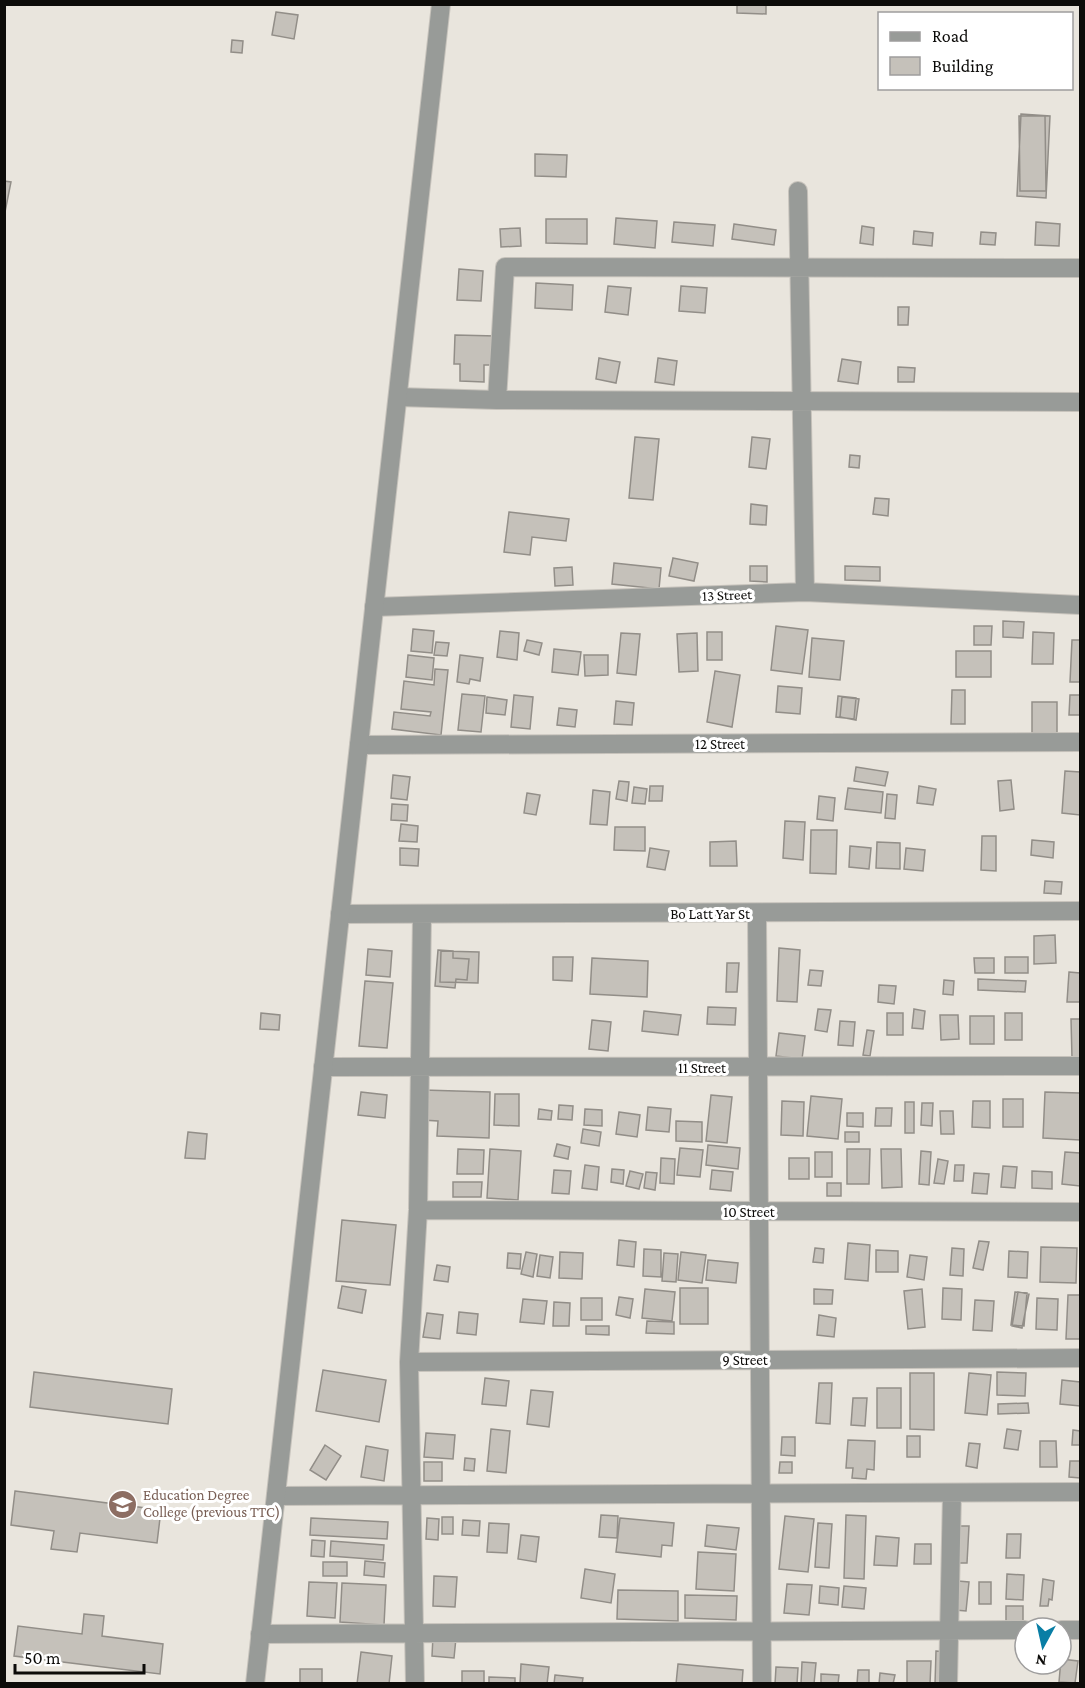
<svg xmlns="http://www.w3.org/2000/svg" width="1085" height="1688" font-family="'Crimson Pro',serif">
	<style>
		.building { fill: #c5c1ba; stroke: #928e88; stroke-width: 1.5 }
		.lines { fill: none; stroke-linecap: round; stroke-linejoin: round }
		.minor-casing { stroke: #c6c2bb; stroke-width: 20 }
		.tertiary-casing { stroke: #c6c2bb; stroke-width: 20 }
		.minor { stroke: #989b98; stroke-width: 18 }
		.tertiary { stroke: #989b98; stroke-width: 18 }
		.labels { text-anchor: middle; stroke-width: 6; stroke-linejoin: round; paint-order: stroke }
		.street-label { font-size: 15px; fill: #0c0b09; stroke: #fff }
		.education-label { font-size: 15px; fill: #785e54; stroke: #fff; text-anchor: start }
	</style>
	<rect width="100%" height="100%" fill="#e9e5dd"/>
	<path class="building" d="M737,4H766V14L737,13Z
		M276,12L298,15L294,39L272,35Z
		M232,40L243,41L242,53L231,52Z
		M1021,114L1050,116L1046,198L1017,196Z
		M1019,116H1045L1046,191H1020Z
		M535,154L567,155L566,177L535,176Z
		M4,181L11,182L4,217Z
		M616,218L657,221L655,248L614,244Z
		M546,219H587V244L546,243Z
		M674,222L715,225L713,246L672,242Z
		M1036,222L1060,224L1059,246L1035,245Z
		M734,224L776,230L774,245L732,239Z
		M862,226L874,228L873,245L860,243Z
		M520,228L521,246L501,247L500,229Z
		M914,231L933,233L932,246L913,244Z
		M981,232L996,233L995,245L980,244Z
		M459,269L483,271L481,301L457,300Z
		M536,283L573,285L572,310L535,308Z
		M608,286L631,288L628,315L605,312Z
		M681,286L707,288L705,313L679,311Z
		M898,307H909L908,325H898Z
		M455,335L496,336L494,365H484V382L460,381V364H454Z
		M599,358L620,362L616,383L596,379Z
		M658,358L677,361L674,385L655,382Z
		M842,359L861,362L858,384L838,381Z
		M898,367L915,368L914,382H898Z
		M635,437L659,439L653,500L629,498Z
		M752,437L770,439L766,469L749,467Z
		M850,455L860,456L859,468L849,467Z
		M875,498L889,499L888,516L873,514Z
		M751,504L767,506L766,525L750,524Z
		M509,512L569,519L566,541L532,537L530,555L504,552Z
		M673,558L698,563L694,581L669,576Z
		M614,563L661,568L659,589L612,584Z
		M750,566H767V582L750,581Z
		M845,566L880,567V581L845,580Z
		M572,567L573,585L555,586L554,568Z
		M1003,621L1024,622L1023,638L1003,637Z
		M776,626L808,630L802,674L771,670Z
		M974,626H992L991,645H974Z
		M413,629L434,631L432,653L411,651Z
		M500,631L519,633L517,660L497,657Z
		M707,632H722V660H707Z
		M1033,632L1054,633L1053,664H1032Z
		M621,633L640,634L636,675L617,673Z
		M697,633L698,671L679,672L677,634Z
		M812,638L844,641L840,680L809,677Z
		M527,640L542,643L539,655L524,651Z
		M1072,640H1080V682H1070Z
		M436,642L449,643L447,656L434,655Z
		M554,649L581,652L578,675L552,672Z
		M956,651H991V677H956Z
		M408,655L434,658L432,680L406,677Z
		M460,655L483,658L480,681L470,679L469,684L457,682Z
		M584,655H608V675L585,676Z
		M435,669L448,670L441,735L392,729L394,712L430,716L431,712L401,709L404,681L434,685Z
		M715,671L740,675L732,727L707,722Z
		M778,686L802,688L800,714L776,712Z
		M952,690H965V724H951Z
		M462,694L485,696L481,732L458,730Z
		M514,695L533,697L530,729L511,727Z
		M1070,695H1080V715H1069Z
		M838,696L856,698L854,719L836,717Z
		M487,697L507,700L505,715L486,713Z
		M842,697L859,699L856,720L840,717Z
		M616,701L634,703L632,725L614,724Z
		M1032,702H1057V733H1032Z
		M559,708L577,710L575,727L557,725Z
		M856,767L888,772L885,786L854,781Z
		M1065,771L1080,772V815L1062,813Z
		M393,775L410,777L407,800L391,798Z
		M1011,780L1014,809L1000,811L998,781Z
		M619,781L629,782L627,801L616,799Z
		M650,786H663L662,801H649Z
		M919,786L936,789L933,805L917,803Z
		M634,787L647,789L645,804L632,803Z
		M848,788L883,792L881,813L845,809Z
		M593,790L610,792L607,825L590,824Z
		M527,793L540,795L536,815L524,813Z
		M887,794L897,795L895,819L885,818Z
		M819,796L835,798L833,821L817,819Z
		M392,804L408,805L407,821L391,820Z
		M785,821L805,822L803,860L783,858Z
		M401,824L418,826L417,842L399,841Z
		M615,827H645V851L614,850Z
		M811,830H837L836,874L810,873Z
		M982,836H996V871L981,870Z
		M1032,840L1054,842L1053,858L1031,855Z
		M736,841L737,866H710V842Z
		M877,842L900,843V869L876,868Z
		M850,846L871,848L869,869L849,867Z
		M400,848L419,849L418,866L400,865Z
		M650,848L669,851L665,870L647,867Z
		M906,848L925,850L923,871L904,869Z
		M1045,881L1062,882L1061,894L1044,893Z
		M1055,935L1056,963L1034,964V936Z
		M779,948L800,950L797,1002L777,1001Z
		M368,949L392,951L390,977L366,975Z
		M438,950L453,951V958L469,959L467,980L456,979L455,988L435,986Z
		M441,951L479,952L478,983L440,982Z
		M553,957H573L572,981L553,980Z
		M1005,957H1028V973H1005Z
		M592,958L648,961L647,997L590,994Z
		M974,958H994V973H975Z
		M727,963H739L737,992H726Z
		M810,970L823,971L821,986L808,985Z
		M1069,972L1080,973V1002H1067Z
		M978,979L1026,981L1025,992L978,990Z
		M944,980L954,981L953,995L943,994Z
		M365,981L393,983L387,1048L359,1046Z
		M879,985L896,986L894,1004L878,1002Z
		M708,1007L736,1008L735,1025L707,1024Z
		M818,1009L831,1010L827,1032L815,1030Z
		M914,1009L925,1011L923,1029L912,1028Z
		M644,1011L681,1015L678,1035L642,1031Z
		M261,1013L280,1015L279,1030L260,1029Z
		M887,1013H903V1035H887Z
		M1005,1013H1022V1040H1005Z
		M940,1015H958L959,1039L941,1040Z
		M970,1016H994V1044H970Z
		M1071,1019H1080V1057L1072,1058Z
		M592,1020L611,1022L608,1051L589,1049Z
		M840,1021L855,1022L853,1046L838,1045Z
		M867,1030L874,1031L870,1056L863,1055Z
		M779,1033L805,1036L802,1059L776,1056Z
		M423,1090L490,1092L489,1138L437,1136L438,1121L422,1120Z
		M361,1092L387,1095L385,1118L358,1115Z
		M1045,1092L1080,1093V1140L1043,1138Z
		M495,1094H519V1126L494,1125Z
		M711,1095L732,1097L727,1143L706,1141Z
		M811,1096L842,1099L838,1139L807,1136Z
		M1003,1099H1023V1127H1003Z
		M782,1101L804,1102L803,1136L781,1135Z
		M973,1101H990V1128L972,1127Z
		M905,1102H914V1133H905Z
		M922,1103H933L932,1126L921,1125Z
		M559,1105L573,1106L572,1120L558,1119Z
		M648,1107L671,1109L669,1132L646,1130Z
		M876,1108H892L891,1126H875Z
		M539,1109L552,1111L551,1120L538,1119Z
		M585,1109L602,1110V1126L584,1125Z
		M940,1111H953L954,1134H941Z
		M619,1112L640,1115L637,1137L616,1134Z
		M847,1113H863V1127L847,1126Z
		M676,1121L702,1122V1142L676,1141Z
		M583,1129L601,1132L599,1146L581,1143Z
		M188,1132L207,1134L205,1159L185,1158Z
		M845,1132H859V1142H845Z
		M557,1144L570,1147L568,1159L554,1156Z
		M708,1145L740,1148L738,1169L706,1165Z
		M680,1148L703,1150L700,1177L677,1175Z
		M458,1149L484,1150L483,1174H457Z
		M490,1149L521,1151L518,1200L487,1198Z
		M847,1149H870L869,1184H847Z
		M881,1149H901L902,1187L882,1188Z
		M921,1151L931,1152L929,1185L919,1184Z
		M815,1152H832V1177H815Z
		M1065,1152L1080,1153V1186L1062,1184Z
		M661,1158L675,1159L674,1184L660,1183Z
		M789,1158H809V1179H789Z
		M938,1159L948,1161L944,1184L934,1183Z
		M585,1165L599,1167L597,1190L582,1188Z
		M955,1165H964L963,1181H954Z
		M1003,1166L1017,1167L1015,1188L1001,1187Z
		M612,1169L624,1170L623,1184L611,1182Z
		M554,1170L571,1171L569,1194L552,1193Z
		M712,1170L733,1172L731,1191L710,1189Z
		M630,1171L643,1174L639,1189L626,1186Z
		M1032,1171L1052,1172V1189L1032,1188Z
		M646,1172L657,1173L655,1190L644,1188Z
		M974,1173L989,1174L987,1194L972,1193Z
		M453,1182H482L481,1197H453Z
		M827,1183H841V1196H827Z
		M342,1220L396,1225L390,1285L336,1281Z
		M619,1240L636,1242L634,1267L617,1265Z
		M979,1241L989,1242L983,1270L973,1268Z
		M848,1243L870,1245L868,1281L845,1279Z
		M1041,1247L1077,1248L1076,1283L1040,1282Z
		M815,1248L824,1249L823,1263L813,1262Z
		M952,1248L964,1249L963,1276L950,1275Z
		M644,1249L661,1250V1277L643,1276Z
		M876,1250L898,1251V1272H876Z
		M1009,1251L1028,1252L1027,1278L1008,1277Z
		M526,1252L537,1254L533,1277L521,1274Z
		M560,1252L583,1253L582,1279L559,1278Z
		M681,1252L706,1255L702,1283L678,1280Z
		M508,1253L521,1254L520,1269L507,1268Z
		M664,1253L678,1254L676,1282L662,1281Z
		M540,1255L553,1257L550,1278L537,1276Z
		M910,1255L927,1257L924,1280L907,1277Z
		M708,1260L738,1263L736,1283L706,1280Z
		M437,1265L450,1267L448,1282L434,1280Z
		M342,1286L366,1290L362,1313L338,1308Z
		M680,1288H708V1324H680Z
		M943,1288L962,1289L961,1320L942,1319Z
		M645,1289L675,1292L672,1321L642,1318Z
		M814,1289L833,1290L832,1304H814Z
		M922,1289L925,1327L908,1329L904,1291Z
		M1015,1292L1027,1293L1024,1326L1011,1325Z
		M1018,1292L1029,1294L1022,1328L1012,1326Z
		M1068,1295H1080V1339H1066Z
		M619,1297L633,1299L630,1318L616,1315Z
		M581,1298H602V1320H581Z
		M1037,1298L1058,1299L1057,1330L1036,1329Z
		M523,1299L547,1301L544,1324L520,1322Z
		M975,1300L994,1301L992,1331L973,1330Z
		M554,1302L570,1303L569,1326H553Z
		M459,1312L478,1314L476,1335L457,1333Z
		M427,1313L443,1315L440,1339L423,1337Z
		M819,1315L836,1318L834,1337L817,1335Z
		M647,1321L674,1322V1334L646,1333Z
		M586,1326H609V1335L586,1334Z
		M323,1370L386,1380L379,1422L316,1411Z
		M34,1372L172,1389L168,1424L30,1407Z
		M997,1372L1026,1373L1025,1396L997,1395Z
		M910,1373H934V1430L910,1429Z
		M969,1373L991,1375L987,1415L965,1413Z
		M485,1378L509,1381L506,1406L482,1404Z
		M1062,1380L1080,1382V1406L1060,1404Z
		M819,1383H832L830,1424L816,1423Z
		M877,1388H901V1428H877Z
		M531,1390L553,1392L549,1427L527,1424Z
		M853,1398H867L865,1426L851,1425Z
		M1028,1403L1029,1413L998,1414V1404Z
		M491,1429L510,1431L506,1473L487,1471Z
		M1007,1429L1021,1431L1018,1450L1004,1448Z
		M1073,1430L1080,1431V1445H1072Z
		M426,1433L455,1435L453,1459L424,1457Z
		M907,1436H920V1457H907Z
		M782,1437H795V1456L781,1455Z
		M848,1440L875,1441L874,1470L867,1469L866,1479L852,1478L853,1468H846Z
		M1040,1441H1056L1057,1467H1040Z
		M969,1443L980,1444L977,1468L966,1466Z
		M325,1445L341,1456L326,1480L310,1470Z
		M366,1446L388,1450L384,1481L361,1477Z
		M465,1458L475,1459L474,1471L464,1470Z
		M1070,1461H1080V1478L1069,1477Z
		M424,1462H442V1481H424Z
		M780,1462H792V1473H779Z
		M15,1491L161,1510L157,1543L80,1533L77,1552L51,1549L54,1531L11,1525Z
		M601,1515L618,1516L617,1538L599,1537Z
		M846,1515L866,1516L864,1579L844,1578Z
		M785,1516L814,1519L808,1572L779,1569Z
		M442,1517H453V1534H442Z
		M311,1518L388,1522L387,1539L310,1535Z
		M427,1518L439,1519L438,1540L426,1539Z
		M620,1518L674,1523L672,1546L662,1545L661,1557L616,1552Z
		M463,1520L480,1521L479,1536L462,1535Z
		M489,1523L509,1524L507,1553L487,1552Z
		M818,1523L832,1524L829,1568L815,1567Z
		M707,1525L739,1528L736,1550L705,1546Z
		M958,1526H969L967,1563H956Z
		M1007,1534H1021L1020,1558H1006Z
		M521,1535L539,1537L536,1562L518,1559Z
		M876,1536L899,1538L897,1566L874,1565Z
		M312,1540L325,1541L324,1557L311,1556Z
		M331,1541L384,1545L383,1560L330,1556Z
		M915,1544H931V1564H914Z
		M698,1552L736,1554L734,1591L696,1589Z
		M365,1561L385,1563L384,1577L364,1575Z
		M323,1562H347V1576H323Z
		M585,1569L615,1574L611,1603L581,1598Z
		M1007,1574L1024,1575L1023,1600L1006,1599Z
		M434,1576L457,1577L455,1607L433,1606Z
		M1043,1579L1054,1581L1052,1600L1049,1599L1048,1606H1040Z
		M958,1581L969,1582L966,1611L955,1610Z
		M309,1582L337,1583L335,1618L307,1616Z
		M979,1582H991V1604H979Z
		M342,1583L386,1585L384,1625L340,1622Z
		M787,1584L812,1585L809,1615L784,1613Z
		M820,1586L839,1588L838,1605L819,1603Z
		M844,1586L866,1588L864,1609L842,1607Z
		M618,1590L678,1591V1621L617,1619Z
		M685,1595L737,1596L736,1620L685,1618Z
		M1006,1606H1023V1625H1006Z
		M84,1614L104,1616L102,1636L163,1644L160,1674L14,1656L18,1626L82,1634Z
		M433,1636L456,1638L454,1658L432,1656Z
		M936,1651L946,1652L945,1684H935Z
		M361,1652L392,1656L389,1684H357Z
		M1061,1659L1078,1661L1075,1683L1059,1682Z
		M907,1661H931L930,1684H907Z
		M802,1662L816,1663L814,1684H801Z
		M521,1664L549,1667L547,1684H520Z
		M678,1664L743,1670L742,1684H676Z
		M776,1667L798,1668L797,1684H775Z
		M300,1669H322V1684H300Z
		M858,1670H869V1684H857Z
		M462,1671H484V1684H462Z
		M880,1673L895,1675L893,1684H879Z
		M821,1674L839,1675L838,1684H821Z
		M555,1675L583,1678L582,1684H554Z
		M489,1677L515,1678V1684H489Z"/>
	<g class="lines">
		<defs>
			<path id="minor" d="M798,191L805,592
				M398,397L497,400L1080,402
				M497,400L505,267L1080,268
				M374,607L805,592L1080,605
				M359,745L1080,742
				M340,914L1080,911
				M757,914L762,1684
				M323,1067L1080,1066
				M418,1210L1080,1212
				M409,1362L1080,1358
				M276,1496L1080,1492
				M1061,1630H1080
				M260,1634L1025,1630
				M415,1684L409,1362L418,1210L422,914
				M948,1684L952,1493"/>
			<path id="tertiary" d="M255,1684L441,4"/>
		</defs>
		<use href="#minor" class="minor-casing"/>
		<use href="#tertiary" class="tertiary-casing"/>
		<use href="#minor" class="minor"/>
		<use href="#tertiary" class="tertiary"/>
	</g>
	<defs>
		<symbol id="university-disc" viewBox="-11 -11 22 22"><circle r="9.5" fill="#8d6e63" stroke="#fff"/><path d="M0-5L7-2L0 1L-7-2ZM-4 1L0 2.5L4 1V4Q0 6-4 4Z" fill="#fff"/></symbol>
	</defs>
	<g fill-rule="evenodd">
		<use href="#university-disc" x="106" y="1488" width="33" height="33"/>
	</g>
	<g class="labels">
		<g class="street-label">
			<text transform="translate(727 595) rotate(-2)" y="5">13 Street</text>
			<text x="720" y="749">12 Street</text>
			<text x="710" y="919">Bo Latt Yar St</text>
			<text x="702" y="1073">11 Street</text>
			<text x="749" y="1217">10 Street</text>
			<text x="745" y="1365">9 Street</text>
		</g>
		<g class="education-label">
			<text x="143" y="1500">Education Degree<tspan x="143" dy="17">College (previous TTC)</tspan></text>
		</g>
	</g>
	<rect width="1085" height="1688" fill="none" stroke="#0c0b09" stroke-width="12"/>
	<rect x="878" y="12" width="195" height="78" fill="#ffffff" stroke="#9e9d9d" stroke-width="1.5"/>
	<rect x="890" y="32" width="30" height="9" fill="#989b98" stroke="#9e9d9d" stroke-width="1.5"/>
	<text x="932" y="42" font-size="18" fill="#0c0b09">Road</text>
	<rect x="890" y="57" width="30" height="18" fill="#c5c1ba" stroke="#9e9d9d" stroke-width="1.5"/>
	<text x="932" y="72" font-size="18" fill="#0c0b09">Building</text>
	<g transform="translate(1043 1646) rotate(188)"><circle r="28" fill="#ffffff" stroke="#9e9d9d" stroke-width="1.5"/>
	<path d="M0-4.5L10 22L0 15L-10 22Z" fill="#097ea5"/>
	<text y="-9" font-size="16" font-weight="bold" text-anchor="middle" fill="#0c0b09">N</text>
	</g>
	<path d="M15 1664v9h129v-9" fill="none" stroke="#0c0b09" stroke-width="3"/>
	<text x="24" y="1664" font-size="18" fill="#0c0b09" stroke="#ffffff" stroke-width="4.5" paint-order="stroke">50 m</text>
</svg>
